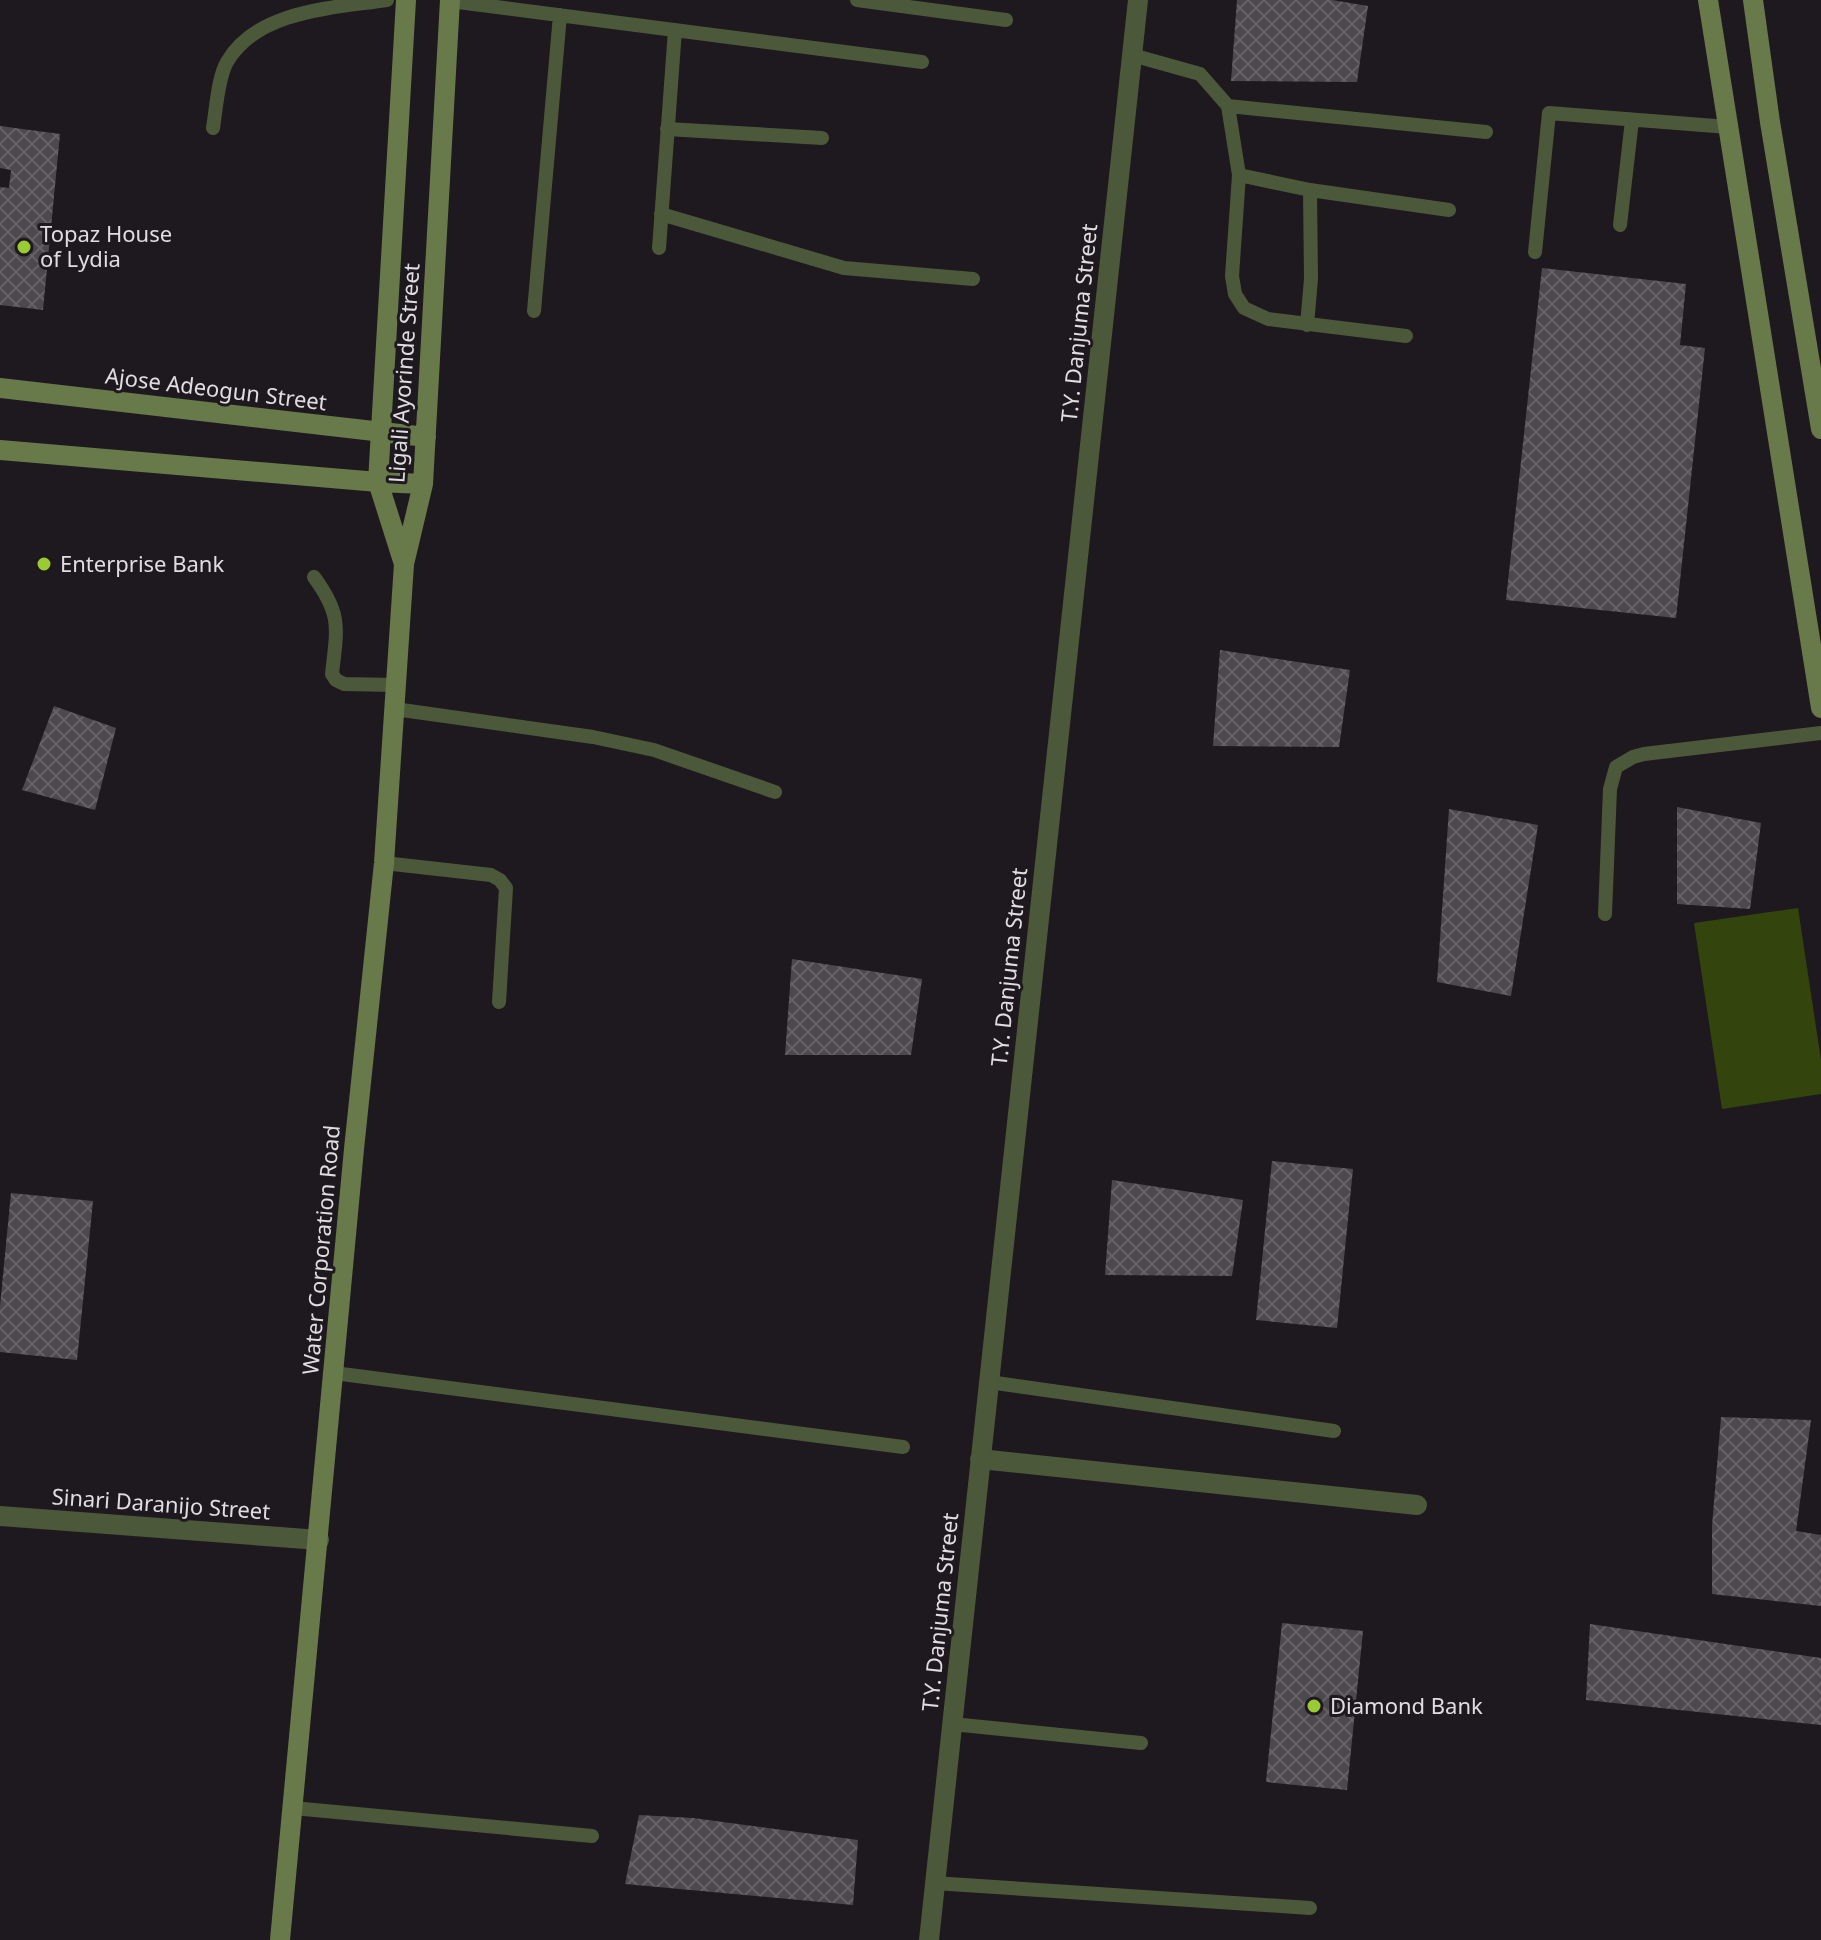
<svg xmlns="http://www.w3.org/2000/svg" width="1821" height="1940" font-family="'Noto Sans',sans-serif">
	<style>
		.garden { fill: #33450c }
		.building { fill: url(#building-cross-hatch) }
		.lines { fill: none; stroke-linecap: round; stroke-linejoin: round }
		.lane { stroke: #4c583a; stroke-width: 14 }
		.street { stroke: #4c583a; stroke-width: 20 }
		.secondary { stroke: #687a4a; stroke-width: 20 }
		.poi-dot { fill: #9bcb33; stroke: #1e191f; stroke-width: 3 }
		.labels { text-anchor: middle; stroke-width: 6; stroke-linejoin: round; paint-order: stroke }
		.poi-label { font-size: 22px; fill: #e0dce0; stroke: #1e191f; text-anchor: start }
		.street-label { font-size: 22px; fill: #e0dce0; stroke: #1e191f }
	</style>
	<defs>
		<pattern id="building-cross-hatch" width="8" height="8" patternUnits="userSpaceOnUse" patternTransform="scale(2)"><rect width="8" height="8" fill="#4d474e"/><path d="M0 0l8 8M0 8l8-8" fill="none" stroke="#666167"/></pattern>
	</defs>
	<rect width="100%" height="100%" fill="#1e191f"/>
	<path class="garden" d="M1798,908L1821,1060V1094L1722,1109L1694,923Z"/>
	<path class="building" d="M1237,0H1332L1368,6L1357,82L1231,81Z
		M0,126L60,134L43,310L0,305V187L9,188L11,170L0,168Z
		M1542,268L1686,284L1680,345L1705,348L1676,618L1506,600Z
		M1220,650L1350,670L1339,747L1213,746Z
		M54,706L116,728L95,810L22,790Z
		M1677,807L1761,823L1750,909L1677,904Z
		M1449,809L1538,825L1511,996L1437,982Z
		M792,959L922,979L911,1055H785Z
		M1272,1161L1353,1169L1337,1328L1256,1320Z
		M1112,1180L1243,1200L1232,1276L1105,1275Z
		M11,1193L93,1201L77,1360L0,1352V1306Z
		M1721,1417L1811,1420L1796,1531L1821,1535V1606L1712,1594V1526Z
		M1282,1623L1363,1631L1347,1790L1266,1782Z
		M1590,1624L1821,1658V1725L1586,1700Z
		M639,1815L693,1818L858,1840L853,1905L625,1884Z"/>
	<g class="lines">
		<path class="lane" d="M857,0L1006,20
			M450,1L922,62
			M1132,55L1200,74L1228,106L1239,175L1232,276L1235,294L1244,308L1268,319L1406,336
			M1228,106L1486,132
			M213,128C216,110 218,77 227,62C257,10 334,8 387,0
			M667,129L822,138
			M1239,175L1310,190L1449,210
			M661,214L844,268L973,279
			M1620,225L1632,120
			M659,248L675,30
			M1535,252L1549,113L1728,127
			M534,311L560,15
			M1307,325L1311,279L1310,190
			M314,577C342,615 337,628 332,674L336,680L344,684L396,685
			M395,709L593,737L654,750L775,792
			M384,863L491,875L500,880L506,888L499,1002
			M1605,914L1610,789L1616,767L1633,757L1644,754L1821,733
			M334,1373L903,1447
			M989,1382L1334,1431
			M952,1724L1141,1743
			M293,1808L592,1836
			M934,1883L1310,1908"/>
		<path class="street" d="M980,1459L1417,1505
			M0,1516L319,1540
			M929,1940L1138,0"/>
		<path class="secondary" d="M1708,0L1821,708
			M1753,0L1770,122L1821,429
			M0,388L426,437
			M0,450L378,482L423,484
			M404,564L378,482L406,0
			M280,1940L354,1149L384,863L404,564L423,484L450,0"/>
	</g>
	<g class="poi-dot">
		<circle cx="24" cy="247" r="8"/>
		<circle cx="44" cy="564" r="8"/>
		<circle cx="1314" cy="1706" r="8"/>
	</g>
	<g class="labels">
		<g class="poi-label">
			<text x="40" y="242">Topaz House<tspan x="40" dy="25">of Lydia</tspan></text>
			<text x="60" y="572">Enterprise Bank</text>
			<text x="1330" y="1714">Diamond Bank</text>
		</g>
		<g class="street-label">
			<text transform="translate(1079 323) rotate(-84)" y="8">T.Y. Danjuma Street</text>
			<text transform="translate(404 373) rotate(-86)" y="8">Ligali Ayorinde Street</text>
			<text transform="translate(216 389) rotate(7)" y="8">Ajose Adeogun Street</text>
			<text transform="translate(1009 967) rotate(-84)" y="8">T.Y. Danjuma Street</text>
			<text transform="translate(321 1250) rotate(-85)" y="8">Water Corporation Road</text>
			<text transform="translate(161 1504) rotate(4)" y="8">Sinari Daranijo Street</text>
			<text transform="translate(940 1612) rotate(-84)" y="8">T.Y. Danjuma Street</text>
		</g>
	</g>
</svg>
